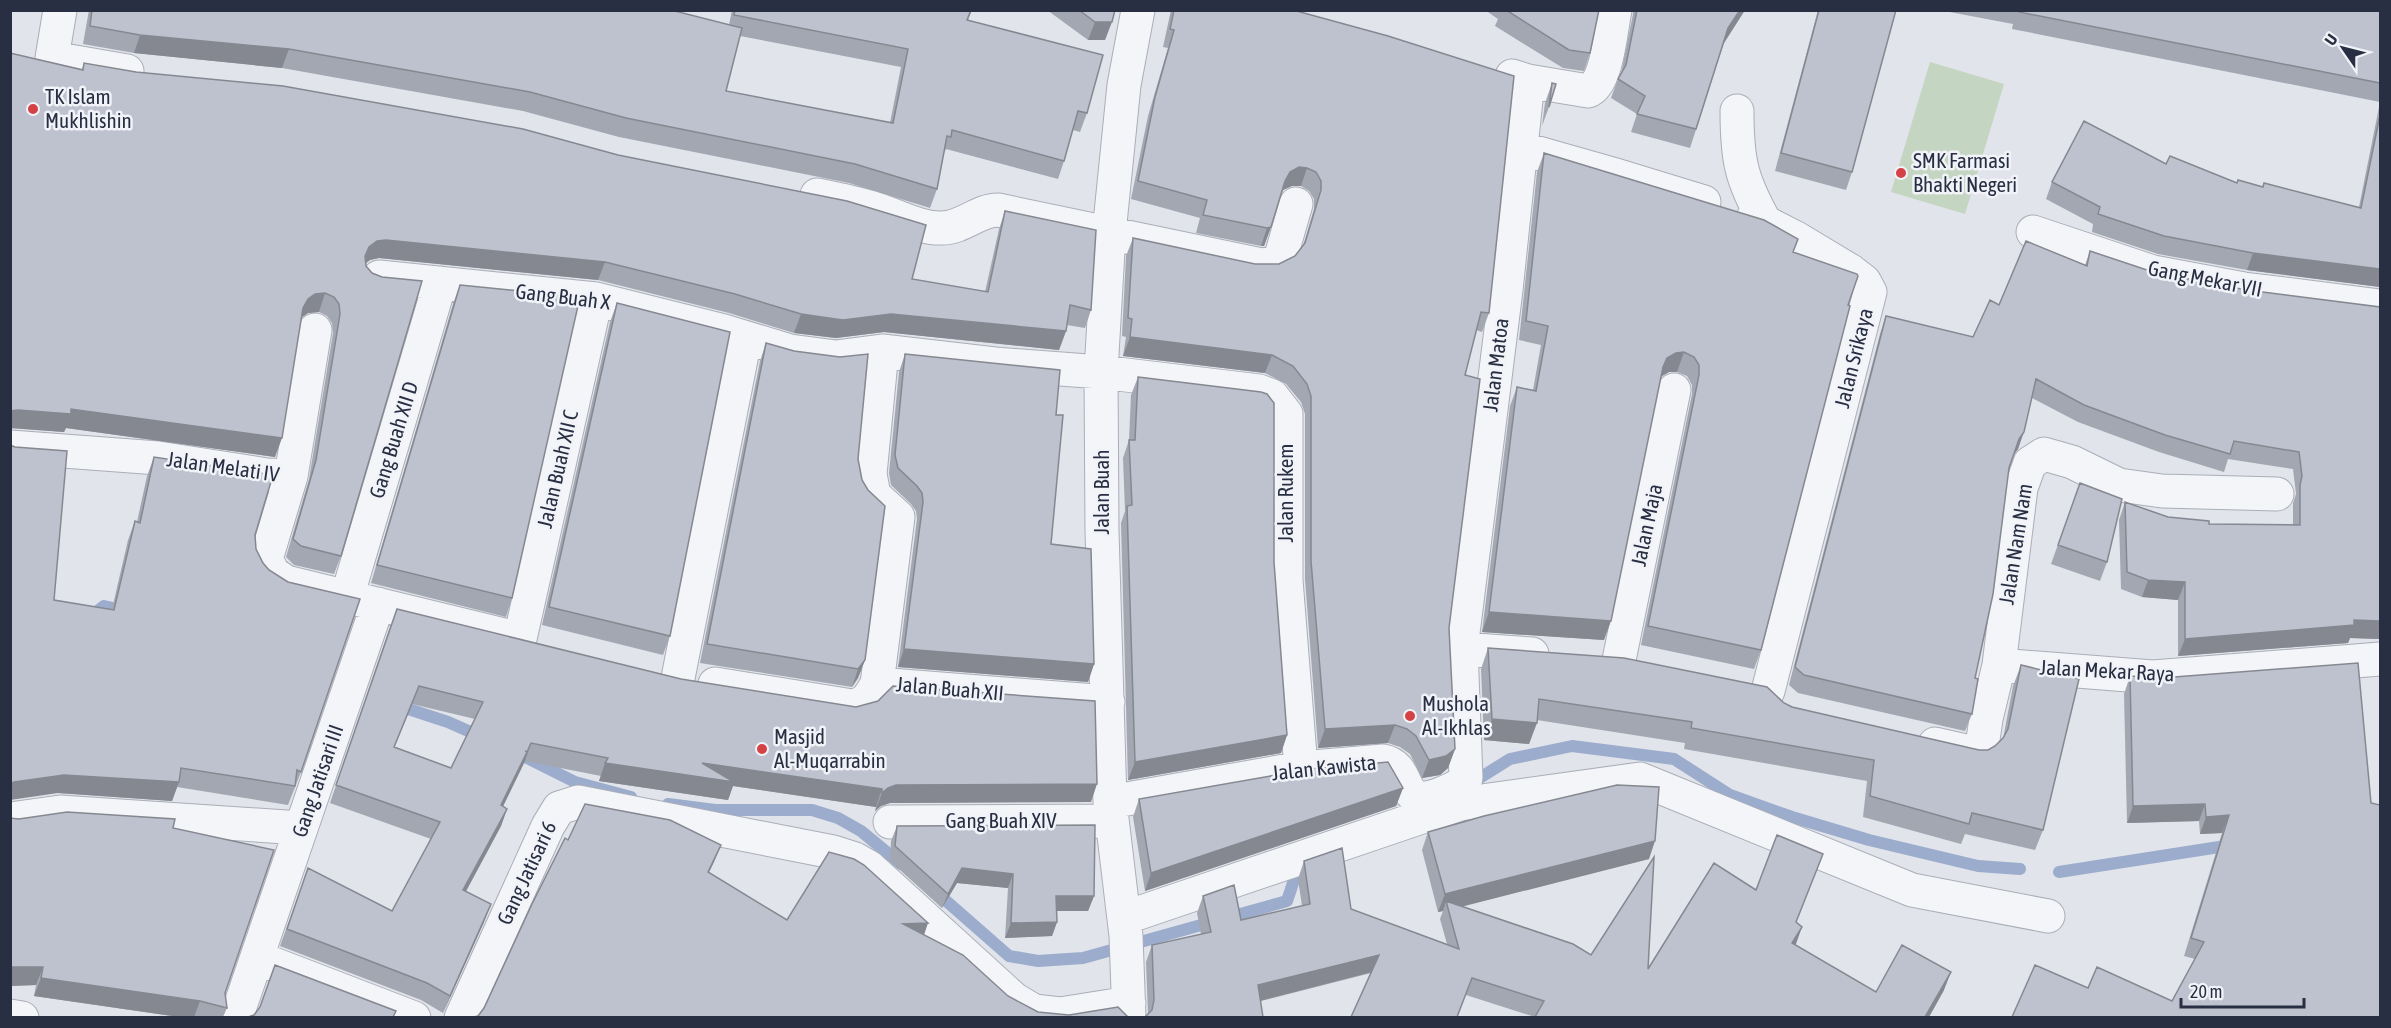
<svg xmlns="http://www.w3.org/2000/svg" width="2391" height="1028" font-family="'Asap Condensed',sans-serif">
	<style>
		.grass { fill: #c4d5c2 }
		.lines { fill: none; stroke-linecap: round; stroke-linejoin: round }
		.stream { stroke: #9baccc; stroke-width: 12 }
		.minor-casing { stroke: #aaaeb8; stroke-width: 35 }
		.minor { stroke: #f4f5f8; stroke-width: 33 }
		.wall { fill: #a3a7b1; fill-rule: evenodd }
		.shaded-wall { fill: #858890 }
		.building { fill: #bec2ce; stroke: #858890; stroke-width: 1.5; fill-rule: evenodd }
		.poi-dot { fill: #d44245; stroke: #f1f3f8; stroke-width: 2 }
		.labels { text-anchor: middle; stroke-width: 5; stroke-linejoin: round; paint-order: stroke }
		.poi-label { font-size: 21px; fill: #292f43; stroke: #f1f3f8; text-anchor: start }
		.street-label { font-size: 21px; fill: #292f43; stroke: #f1f3f8 }
	</style>
	<rect width="100%" height="100%" fill="#e1e4ea"/>
	<path class="grass" d="M1930,62L2004,84L1965,214L1891,192Z"/>
	<g class="lines">
		<path class="stream" d="M90,617L104,606L126,611
			M396,705L448,722L484,738
			M527,758L575,782L631,797
			M1470,784L1510,759L1572,746L1674,759L1730,795L1792,817L1869,840L1978,866L2020,869
			M668,804L715,810H812L838,818L861,831L901,864
			M2059,872L2232,845
			M936,892L1009,956L1038,961L1083,958L1287,901L1296,874"/>
		<defs>
			<path id="minor" d="M60,10L52,58L127,71
				M1512,76L1528,81L1588,91C1607,85 1611,29 1615,10
				M1737,111C1737,160 1741,179 1765,222
				M1521,148L1616,175L1704,202
				M817,195C837,199 857,203 876,209C897,215 920,229 942,228C963,228 978,210 998,210L1261,265L1274,263L1281,256L1296,204
				M1753,218L1765,222L1796,238L1851,271L1864,281L1870,292L1768,691
				M2033,232L2153,272L2244,289L2380,306
				M379,277L596,299L724,331L790,351L836,357L882,351L995,364L1101,372L1259,391L1272,396L1286,414V580L1301,768
				M10,447L158,458L267,475L291,476L266,559L273,573L286,582L504,635
				M291,476L315,330
				M347,597L440,283
				M520,639L596,299
				M1461,649L1506,290L1528,81
				M1619,660L1674,390
				M1999,665L2021,488L2030,463L2044,454L2072,462L2119,485L2162,491L2277,494
				M678,678L745,339
				M715,684L852,706C867,704 870,695 877,684L1108,702
				M877,684L898,517L874,495L870,474L882,351
				M1935,744L1975,753L1982,746L1986,719L1999,665L2153,677L2380,659
				M1110,802L1301,768L1383,761C1415,767 1395,813 1443,793C1452,789 1460,787 1466,778L1461,649L1532,654
				M10,819L60,812L301,828
				M890,822L1112,821
				M1124,918L1460,804L1640,779L1912,890L2048,916
				M258,958L414,1018
				M10,1016L22,1018
				M236,1018L378,604
				M461,1018L548,826L559,808L578,802L833,852L855,859L869,867L1014,999L1034,1011L1060,1014L1129,1003
				M1129,1018L1126,936L1110,802L1102,531L1101,372L1109,233L1124,85L1138,10"/>
		</defs>
		<use href="#minor" class="minor-casing"/>
		<use href="#minor" class="minor"/>
	</g>
	<path class="wall" d="M89,10H671L729,25L732,10H972L968,20L1087,113L1080,132L1073,130L1064,161L1058,179L946,149L943,155L937,189L930,208L849,183L619,137L523,111L282,68L134,53L83,44ZM740,36L901,67L890,123L726,91Z
		M1047,10H1115L1105,40H1088Z
		M1171,10H1293L1489,313L1482,332L1476,330L1465,375L1449,628L1455,749L1448,768L1440,775L1422,778L1410,754L1400,747L1388,743L1318,748L1305,579V414L1301,402L1286,384L1265,373L1123,356L1126,337L1122,336L1126,256L1133,238L1255,264H1279L1295,256L1303,246L1314,209V199L1309,191L1301,186H1292L1283,190L1281,195L1271,227L1264,246H1261L1196,233L1200,218L1131,199L1148,116L1168,48L1163,47Z
		M1485,10H1599L1590,53L1584,71L1563,68L1495,26L1498,19Z
		M1633,10H1745L1724,43L1690,148L1631,132L1637,114L1611,98L1618,79L1621,74L1633,14Z
		M1818,10H1896L1852,172L1846,190L1775,171Z
		M1939,10H2380V102L2012,29L2013,24Z
		M10,53L82,69L84,63L912,279L985,292L999,229L1005,211L1091,310L1085,328L1067,325L1066,331L1059,350L884,332L836,338L794,333L729,313L598,280L379,258L370,260L366,263L341,556L334,574L294,565L286,557L309,479L333,333L332,323L327,316L319,312L308,313L302,317L275,457L66,428L64,432L10,428Z
		M1552,83L1549,107L1542,126L1545,103Z
		M2380,102V287L2247,270L2158,254L2092,232L2093,224L2046,199L2052,182L2166,164L2237,183L2262,187L2359,207Z
		M1544,153L1794,253L1848,305L1761,650L1754,669L1641,645L1692,394V385L1687,376L1677,372H1669L1661,377L1604,640L1482,632L1510,406L1517,387L1533,390L1541,345L1519,340L1537,172Z
		M2090,251L2156,273L2247,290L2380,307V639L2350,638L2348,643L2178,656V600L2142,597L2121,589L2119,520L2125,502L2168,517L2209,524L2293,525V503L2296,494L2293,469L2228,459L2224,472L2159,452L2078,422L2032,398L2018,449L2013,456L2009,468L1975,678L1972,714L1965,731L1798,693L1789,685L1880,334L1886,316L1973,337L1999,305L2085,265Z
		M460,285L512,598L506,617L371,583L453,304Z
		M617,303L670,636L663,655L542,625L610,322Z
		M766,343L794,351L858,459L865,660L858,678L852,687L700,663L760,361Z
		M905,354L1056,415L1051,544L1094,664L1088,682L898,667L917,519L916,511L911,504L891,485L889,473L899,372Z
		M1138,377L1274,562L1287,735L1281,753L1128,780L1121,523L1125,511L1123,458L1129,440L1131,395Z
		M154,457L255,535L256,549L301,772L288,805L177,787L172,801L58,793L54,600L112,609L128,540L135,521L137,522L147,476Z
		M2080,483L2107,562L2100,581L2051,564Z
		M390,627L1091,802L890,803L881,806L875,811L876,807L733,786L728,800L599,781L601,776L525,761L503,806L507,809L501,826L466,891L484,922L443,1013L421,1000L280,946L308,868L392,911L431,839L330,803ZM412,704L475,719L451,768L394,748Z
		M1488,648L1784,703L1792,707L1979,750H1988L1995,746L2003,739L2013,686L2021,665L2043,830L2035,850L1965,834L1961,844L1863,817L1867,781L1684,749L1685,743L1537,720L1529,744L1484,740L1481,669Z
		M2130,676L2371,803L2380,1017H2012L2088,988L2172,1001L2195,959L2184,956L2222,833L2200,834L2199,821L2127,823L2124,694Z
		M1403,788L1396,806L1145,891L1133,817L1139,799Z
		M10,818L173,828L225,993L227,1008L223,1017H179L34,996L36,985L10,986Z
		M897,826L1094,896L1088,911H1057V922L1052,936L1005,938L1008,888L957,883L942,908L890,861L891,841Z
		M1428,832L1649,859L1461,906L1591,955L1648,969L1756,890L1823,854L1796,923L1795,945L1876,992L1944,990L1929,1017H1535L1466,995L1371,973L1261,1001L1145,1017L1148,1014L1146,962L1152,945L1201,934L1197,913L1203,896L1241,920L1302,906L1298,879L1304,861L1351,909L1447,944L1440,919L1443,911L1438,912L1422,850Z"/>
	<path class="shaded-wall" d="M1740,10H1745L1722,46L1728,28Z
		M1095,22H1112L1105,40H1088Z
		M140,35L289,49L282,68L134,53Z
		M1299,167L1307,168L1301,186H1292L1283,190L1278,199L1285,181L1290,172Z
		M1271,227L1264,246H1261L1267,228Z
		M386,240L605,262L598,280L379,258L370,260L362,266L369,247L377,241Z
		M2253,253L2380,269V287L2247,270Z
		M325,293L319,312L308,313L301,318L303,308L308,299L315,294Z
		M801,314H891L1066,331L1059,350L884,332L836,338L794,333Z
		M1130,337L1272,355L1265,373L1123,356Z
		M1684,352L1677,372H1669L1660,377L1663,367L1667,358L1676,353Z
		M71,409L282,438L275,457L66,428L64,432L10,428V411L18,410Z
		M2024,432L2018,449L2012,457L2019,439Z
		M2148,580L2185,582L2178,600L2142,597Z
		M1489,612L1611,621L1604,640L1482,632Z
		M2354,620L2380,621V639L2350,638L2348,643L2178,656L2185,639Z
		M904,649L1094,664L1088,682L898,667Z
		M865,660L858,678L852,687L858,669Z
		M419,686L412,704L387,765L394,747Z
		M1492,719L1537,723L1529,744L1484,740Z
		M1395,725L1388,743L1318,748L1325,729Z
		M1287,735L1281,753L1128,780L1135,762Z
		M531,743L525,761L495,823L501,805Z
		M1455,749L1448,768L1440,775L1422,778L1429,760Z
		M605,763H702L882,789L876,807L733,786L728,800L599,781Z
		M64,775L179,782L172,801L58,793L10,800V784L14,782Z
		M1097,784L1091,802L890,803L881,806L875,811L882,793L888,788L896,785Z
		M1403,788L1396,806L1145,891L1151,873Z
		M2205,804L2199,821L2127,823L2133,806Z
		M507,809L501,826L457,908L463,890Z
		M2229,815L2222,833L2200,834L2206,817Z
		M1655,841L1649,859L1449,910L1446,901L1443,911L1438,912L1445,894Z
		M721,845L714,862L701,889L708,872Z
		M962,868L1013,874L1008,888L957,883L942,908L948,894Z
		M1056,896H1094L1088,911H1051Z
		M491,904L484,922L443,1013L450,996Z
		M1057,922L1052,936L1005,938L1011,923Z
		M928,923L922,941L903,924Z
		M1802,927L1796,944L1786,960L1792,943Z
		M1379,955L1372,972L1252,1003L1258,985Z
		M10,967H43L36,985L10,986Z
		M1951,972L1944,990L1929,1017H1925Z
		M41,978L200,1001L194,1017H179L34,996Z"/>
	<path class="building" d="M92,10H671L742,28L726,91L893,123L908,49L734,15L735,10H971L967,20L1103,55L1087,113L1078,111L1064,161L952,130L951,137L947,136L937,189L855,164L626,118L530,92L289,49L140,35L90,26Z
		M1079,10H1115L1112,22H1095Z
		M1174,10H1293L1388,36L1514,76L1489,313L1481,312L1465,375L1480,379L1449,628L1455,749L1446,756L1429,760L1416,736L1407,729L1395,725L1325,729L1311,561V396L1307,384L1293,366L1272,355L1130,337L1132,319L1128,318L1133,238L1255,264H1279L1295,256L1305,243L1321,190V181L1316,172L1307,168L1299,167L1290,172L1285,181L1271,227L1267,228L1203,215L1207,200L1138,181L1155,97L1174,30L1170,29Z
		M1506,10H1599L1590,53L1569,50Z
		M1637,10H1740L1728,28L1696,129L1637,114L1645,96L1618,79L1626,65Z
		M1819,10H1896L1852,172L1781,153Z
		M2019,10H2380V83L2019,12Z
		M10,53L83,70L84,63L136,72L283,86L523,129L618,155L847,201L926,225L912,279L988,292L1005,211L1096,230L1091,310L1070,305L1066,331L891,314L843,320L801,314L735,294L605,262L386,240L377,241L369,247L365,256L366,266L372,273L382,277L422,281L341,556L301,546L293,539L316,460L340,314L339,304L334,297L325,293L315,294L308,299L303,308L282,438L71,409V414L18,410L10,411Z
		M1552,83L1556,84L1549,107Z
		M2380,115V269L2253,253L2164,236L2098,214L2100,207L2052,182L2084,121L2166,164L2170,156L2237,183L2238,180L2263,187L2264,183L2361,208Z
		M1544,153L1764,220L1798,239L1793,252L1857,274L1858,276L1848,305L1850,306L1761,650L1648,626L1699,375V365L1694,357L1684,352L1676,353L1667,358L1663,367L1611,621L1489,612L1517,387L1536,391L1548,326L1526,321Z
		M2026,241L2087,266L2090,251L2156,273L2247,290L2380,307V621L2354,620V625L2185,639V582L2148,580L2127,572L2125,502L2168,517L2209,521V524L2300,525V485L2302,476L2299,452L2234,441L2230,454L2165,435L2084,405L2036,379L2024,432L2019,439L2009,468L1993,594L1975,678L1978,679L1972,714L1804,675L1795,667L1886,316L1973,337L1990,300L1999,305Z
		M460,285L580,297L512,598L377,565Z
		M617,303L730,332L670,636L549,607Z
		M766,343L794,351L840,357L868,354L858,459L862,480L868,490L885,506L865,660L858,669L707,644Z
		M905,354L1060,370L1056,415H1063L1051,544L1091,549L1094,664L904,649L923,502L922,493L917,486L898,468L895,455Z
		M1138,377L1261,392L1267,394L1274,403V562L1287,735L1135,762L1127,506L1132,505L1129,440H1135Z
		M10,445L15,447L67,451L54,600L114,610L135,521L140,523L154,457L273,475L255,535L256,549L263,563L269,570L288,582L360,599L301,772L297,770L295,786L181,768L179,782L64,775L14,782L10,784Z
		M2080,483L2122,499L2107,562L2058,545Z
		M397,609L681,679L856,707L878,701L893,686L1095,701L1097,784L896,785L888,788L882,793V789L702,763L734,782L605,763L608,758L531,743L527,752L525,751L527,752L501,805L507,809L463,890L491,904L450,996L427,983L287,929L308,868L392,911L440,822L336,785ZM419,686L483,702L451,768L394,747Z
		M1488,648L1624,658L1767,687L1784,703L1792,707L1979,750H1988L1995,746L2003,738L2008,729L2021,665L2079,679L2043,830L1972,813L1969,824L1870,796L1874,760L1691,728L1692,722L1539,699L1537,723L1492,719Z
		M2358,663L2371,803L2380,805V1017H2012L2035,965L2088,988L2097,967L2172,1001L2204,942L2191,938L2229,815L2206,817L2205,804L2133,806L2130,676L2161,678Z
		M1388,762L1403,788L1151,873L1139,799L1310,769Z
		M1617,785L1659,787L1655,841L1445,894L1428,832L1484,816Z
		M585,804L670,820L721,845L708,872L787,920L829,852L854,859L864,865L928,923L903,924L963,955L1008,996L1038,1012L1069,1015L1118,1007L1128,1017H474L478,1016L484,1008L532,904L565,838L568,840Z
		M67,812L175,819L173,828L274,850L225,993L227,1008L200,1001L41,978L43,967H10V818L19,819Z
		M1095,825L1094,896H1056L1057,922L1011,923L1013,874L962,868L948,894L895,846L897,826Z
		M1777,835L1823,854L1796,922L1802,927L1792,943L1876,992L1902,945L1951,972L1925,1017H1535L1544,1001L1472,978L1457,1017H1351L1379,955L1258,985L1263,1017H1142H1145L1152,1010L1154,1000L1152,945L1211,932L1203,896L1234,885L1241,920L1310,904L1304,861L1342,848L1351,909L1459,949L1446,901L1573,944L1591,955L1654,857L1648,969L1714,863L1756,890Z
		M275,965L396,1011L393,1017H248L254,1015L260,1007Z"/>
	<g class="poi-dot">
		<circle cx="33" cy="109" r="6"/>
		<circle cx="1901" cy="173" r="6"/>
		<circle cx="1410" cy="716" r="6"/>
		<circle cx="762" cy="749" r="6"/>
	</g>
	<g class="labels">
		<g class="poi-label">
			<text x="45" y="104">TK Islam<tspan x="45" dy="24">Mukhlishin</tspan></text>
			<text x="1913" y="168">SMK Farmasi<tspan x="1913" dy="24">Bhakti Negeri</tspan></text>
			<text x="1422" y="711">Mushola<tspan x="1422" dy="24">Al-Ikhlas</tspan></text>
			<text x="774" y="744">Masjid<tspan x="774" dy="24">Al-Muqarrabin</tspan></text>
		</g>
		<g class="street-label">
			<text transform="translate(2205 279) rotate(11)" y="7">Gang Mekar VII</text>
			<text transform="translate(563 297) rotate(7)" y="7">Gang Buah X</text>
			<text transform="translate(1854 358) rotate(-76)" y="7">Jalan Srikaya</text>
			<text transform="translate(1496 365) rotate(-83)" y="7">Jalan Matoa</text>
			<text transform="translate(394 440) rotate(-73)" y="7">Gang Buah XII D</text>
			<text transform="translate(223 467) rotate(8)" y="7">Jalan Melati IV</text>
			<text transform="translate(558 469) rotate(-77)" y="7">Jalan Buah XII C</text>
			<text transform="translate(1102 492) rotate(-90)" y="7">Jalan Buah</text>
			<text transform="translate(1286 493) rotate(-90)" y="7">Jalan Rukem</text>
			<text transform="translate(1647 525) rotate(-78)" y="7">Jalan Maja</text>
			<text transform="translate(2016 544) rotate(-81)" y="7">Jalan Nam Nam</text>
			<text transform="translate(2107 671) rotate(3)" y="7">Jalan Mekar Raya</text>
			<text transform="translate(950 689) rotate(5)" y="7">Jalan Buah XII</text>
			<text transform="translate(1324 768) rotate(-6)" y="7">Jalan Kawista</text>
			<text transform="translate(318 781) rotate(-71)" y="7">Gang Jatisari III</text>
			<text x="1001" y="828">Gang Buah XIV</text>
			<text transform="translate(527 873) rotate(-65)" y="7">Gang Jatisari 6</text>
		</g>
	</g>
	<rect width="2391" height="1028" fill="none" stroke="#292f43" stroke-width="24"/>
	<g transform="translate(2343 48) rotate(305)" stroke="#f1f3f8" stroke-width="4.5" paint-order="stroke">
	<path d="M0-4.5L10 22L0 15L-10 22Z" fill="#292f43"/>
	<text y="-9" font-size="16" font-weight="bold" text-anchor="middle" fill="#292f43">U</text>
	</g>
	<path d="M2181 998v9h123v-9" fill="none" stroke="#292f43" stroke-width="3"/>
	<text x="2190" y="998" font-size="18" fill="#292f43" stroke="#f1f3f8" stroke-width="4.5" paint-order="stroke">20 m</text>
</svg>
